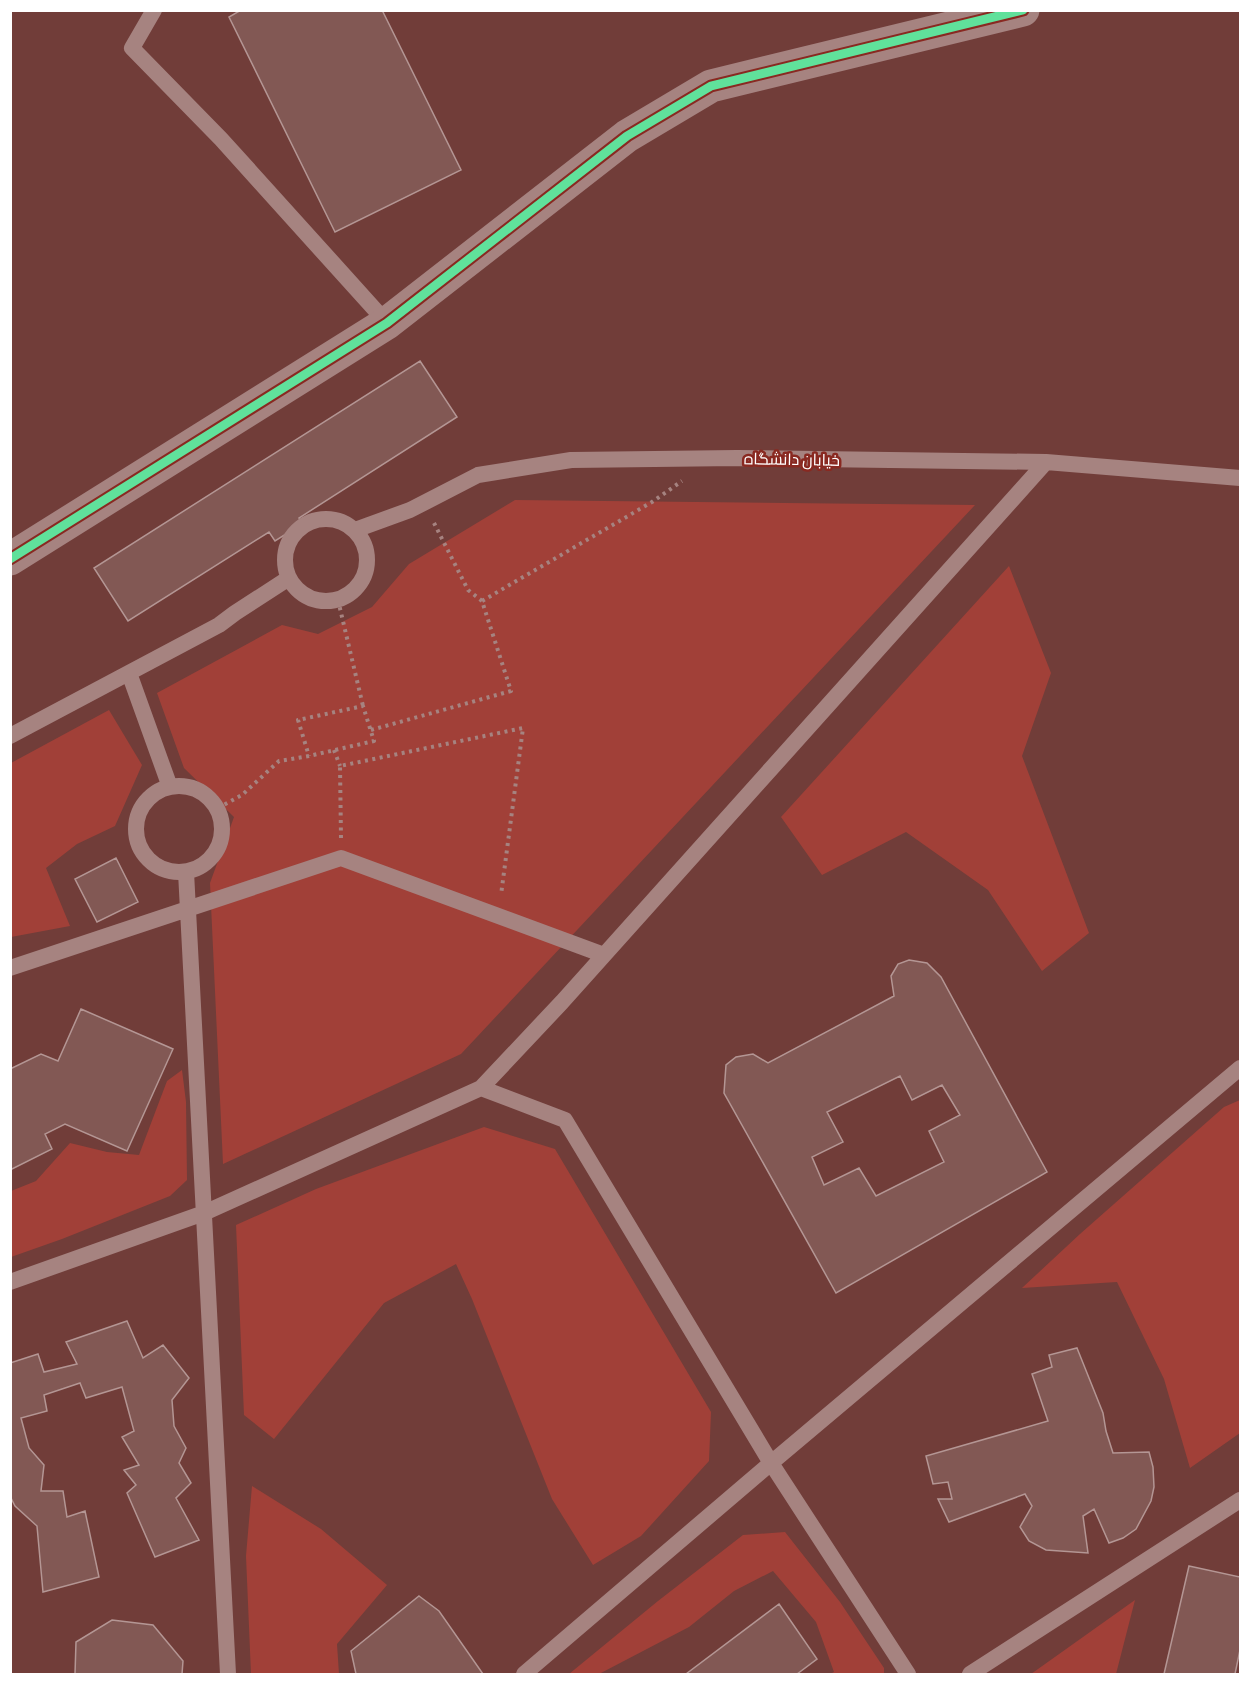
<svg xmlns="http://www.w3.org/2000/svg" width="1251" height="1685" font-family="'Alegreya Sans',Cairo,sans-serif">
	<style>
		.green { fill: #a14038 }
		.building { fill: #825854; stroke: #b49694; stroke-width: 1.5; fill-rule: evenodd }
		.lines { fill: none; stroke-linecap: round; stroke-linejoin: round }
		.path { stroke: #a68380; stroke-width: 4; stroke-dasharray: 3 4.5; stroke-linecap: butt }
		.service { stroke: #a68380; stroke-width: 16 }
		.minor { stroke: #a68380; stroke-width: 33 }
		.cycleway-casing { stroke: #892921; stroke-width: 13 }
		.cycleway { stroke: #60e19b; stroke-width: 9 }
		.labels { text-anchor: middle; stroke-width: 5; stroke-linejoin: round; paint-order: stroke }
		.street-label { font-size: 16px; fill: #fff; stroke: #892921 }
	</style>
	<rect width="100%" height="100%" fill="#713d39"/>
	<path class="green" d="M515,500L975,505L461,1054L223,1164L210,883L234,817L184,768L157,693L282,625L318,634L372,607L409,564Z
		M1009,566L1051,673L1022,756L1089,933L1042,971L988,890L906,832L822,875L781,817Z
		M109,710L142,765L115,826L77,844L46,868L70,926L11,937V763Z
		M182,1070L186,1102L187,1180L170,1196L62,1239L11,1257V1191L36,1181L70,1143L107,1152L139,1155L167,1081Z
		M1240,1100V1433L1190,1468L1164,1379L1117,1282L1022,1288L1080,1234L1224,1107Z
		M484,1127L555,1149L711,1412L709,1461L641,1536L593,1565L552,1499L472,1299L456,1264L384,1303L274,1439L244,1415L236,1225L316,1189Z
		M252,1486L321,1529L387,1585L337,1644L339,1674H251L246,1556Z
		M785,1532L840,1602L884,1668V1674H830L834,1672L816,1622L773,1571L734,1591L689,1627L599,1674H569L658,1601L743,1535Z
		M1135,1600L1116,1674H1031Z"/>
	<path class="building" d="M241,10H382L461,170L335,232L229,17Z
		M420,361L457,417L299,518L302,524L275,541L269,532L128,621L94,568Z
		M116,858L138,902L97,922L75,879Z
		M909,960L927,963L941,977L1047,1172L836,1293L724,1093L726,1065L736,1057L753,1054L768,1063L894,996L891,976L898,964ZM900,1076L912,1100L942,1085L960,1115L929,1131L944,1162L876,1196L859,1168L824,1185L812,1157L843,1142L827,1112Z
		M81,1009L173,1049L127,1151L65,1124L45,1134L52,1149L10,1170V1069L41,1054L58,1061Z
		M127,1321L143,1358L163,1345L189,1378L172,1400L174,1426L186,1448L179,1463L191,1483L176,1498L199,1540L155,1557L127,1493L136,1485L124,1470L139,1465L122,1437L134,1431L122,1387L86,1398L80,1383L44,1395L47,1411L21,1418L29,1448L44,1465L41,1491H63L67,1517L85,1511L99,1577L43,1592L37,1526L15,1506L10,1496V1363L38,1354L44,1372L77,1364L66,1342Z
		M1077,1348L1103,1413L1106,1431L1113,1453L1149,1452L1153,1467L1154,1487L1151,1501L1136,1529L1123,1538L1109,1543L1094,1509L1083,1516L1088,1553L1046,1550L1029,1541L1020,1527L1032,1506L1025,1494L949,1522L938,1499H952L948,1482L933,1484L926,1456L1048,1421L1032,1374L1052,1367L1049,1355Z
		M1189,1566L1240,1577V1650L1235,1674H1164Z
		M419,1596L439,1611L483,1674H356L351,1651Z
		M779,1604L817,1659L797,1674H686Z
		M112,1620L153,1625L183,1661L182,1674H75L76,1642Z"/>
	<g class="lines">
		<path class="path" d="M434,523L468,590L482,601
			M338,600L363,706
			M371,730L511,691L482,601L652,502L682,481
			M334,750L340,766
			M218,808L242,795L279,761L309,756L374,741L363,706L298,720L309,756
			M341,838L340,766L523,728L501,895"/>
		<path class="service" d="M154,10L132,48L221,139L387,323
			M285 560a41 41 0 1 1 82 0a41 41 0 1 1-82 0Z
			M355,530L410,510L478,475L571,460L737,458L1046,462L1240,478
			M129,673L170,787
			M10,736L219,625L235,613L289,578
			M136 829a43 43 0 1 1 86 0a43 43 0 1 1-86 0Z
			M186,872L228,1674
			M10,968L341,858L604,955
			M481,1088L565,1120L771,1463L908,1674
			M10,1282L204,1213L481,1088L562,1002L1046,462
			M524,1674L771,1463L1240,1068
			M970,1674L1240,1500"/>
		<path class="minor" d="M10,559L387,323L627,136L711,86L1023,10"/>
		<defs>
			<path id="cycleway" d="M10,559L387,323L627,136L711,86L1023,10"/>
		</defs>
		<use href="#cycleway" class="cycleway-casing"/>
		<use href="#cycleway" class="cycleway"/>
	</g>
	<g class="labels">
		<g class="street-label">
			<text transform="translate(792 459) rotate(1)" y="6">خیابان دانشگاه</text>
		</g>
	</g>
	<rect width="1251" height="1685" fill="none" stroke="#ffffff" stroke-width="24"/>
</svg>
